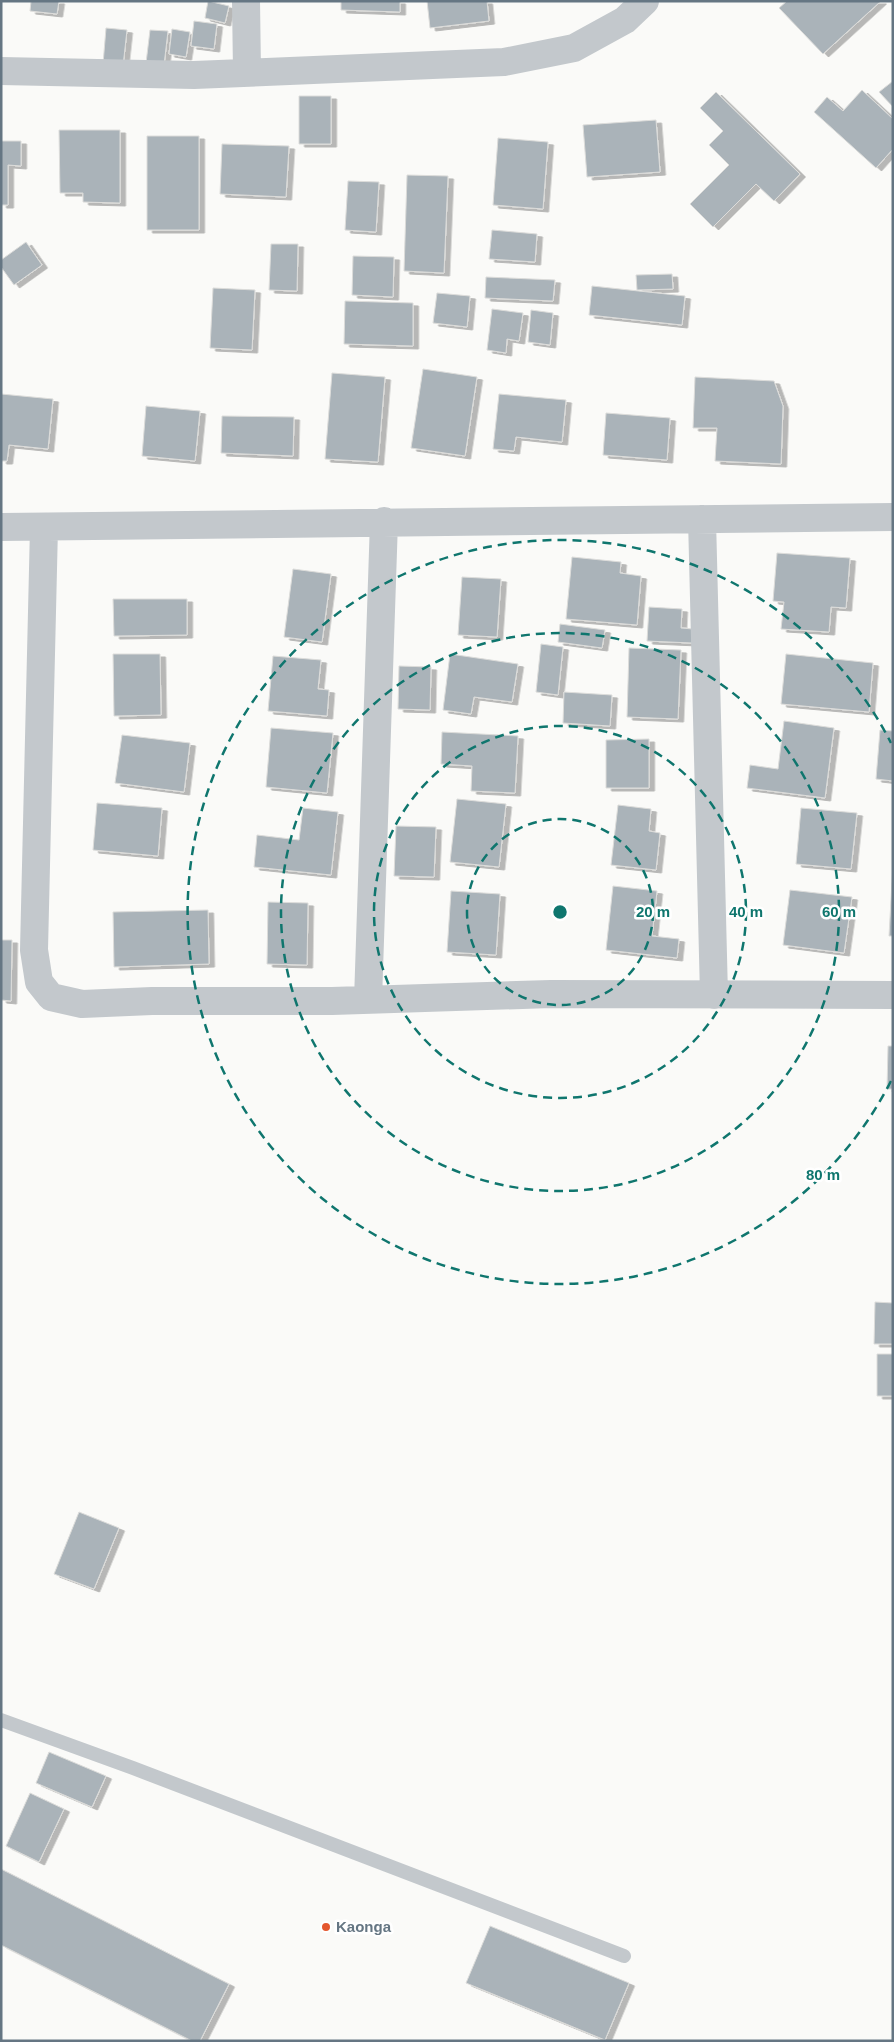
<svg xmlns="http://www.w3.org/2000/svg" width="894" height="2042" font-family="Helvetica,sans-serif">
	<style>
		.building { fill: #aab3b9; stroke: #dcdcda; filter: url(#shadow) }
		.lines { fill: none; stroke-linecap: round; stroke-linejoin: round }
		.lane { stroke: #c3c8cc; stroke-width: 14 }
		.street { stroke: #c3c8cc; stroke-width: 28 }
		.ring { fill: none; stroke: #0f766e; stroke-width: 2.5; stroke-dasharray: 9 6 }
		.poi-dot { fill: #e4572e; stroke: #fff; stroke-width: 2 }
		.labels { text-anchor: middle; stroke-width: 5; stroke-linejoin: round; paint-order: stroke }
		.poi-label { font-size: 15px; font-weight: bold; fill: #657683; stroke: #fff; text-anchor: start }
		.centre { fill: #0f766e; stroke: #fff; stroke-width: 2.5 }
		.ring-label { font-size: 15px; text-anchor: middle; font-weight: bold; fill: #0f766e; stroke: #fff; stroke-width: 5; stroke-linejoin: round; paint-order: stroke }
	</style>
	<defs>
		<filter id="shadow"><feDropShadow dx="5.5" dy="3" stdDeviation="0" flood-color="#0004"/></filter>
	</defs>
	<rect width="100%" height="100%" fill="#fafaf8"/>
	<path class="building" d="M31,1H59L57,14L30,11Z
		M208,1L229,6L225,23L205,18Z
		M341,1H400V12L341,10Z
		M427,1H487L489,21L430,28Z
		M787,1H881L823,54L779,8Z
		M194,21L217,24L214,49L191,46Z
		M106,28L127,30L123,66L103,64Z
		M172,29L190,32L186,57L169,54Z
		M150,30L168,31L164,65L146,63Z
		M893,81V107L879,92Z
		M862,90L893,119V149L876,168L814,112L827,97L843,111Z
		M716,92L800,174L774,201L756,184L713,227L690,204L729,165L709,145L723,131L700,108Z
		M299,96H331V144H299Z
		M656,120L660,172L587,177L583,125Z
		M59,130H120V203L83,202V193H60Z
		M147,136H199V230H147Z
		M498,138L548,142L543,209L493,205Z
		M1,141H21V166L8,165V205H1Z
		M222,144L289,146L286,197L220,194Z
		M407,175L448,176L444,273L404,271Z
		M348,181L379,182L376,232L345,230Z
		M492,230L537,234L535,262L489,259Z
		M26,242L42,265L14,285L1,267V260Z
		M271,244H298L297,291L269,290Z
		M353,256L394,257L393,297L352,295Z
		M672,274L673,289L637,290L636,275Z
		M486,277L555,280L553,301L485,298Z
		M592,286L685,296L682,325L589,315Z
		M213,288L255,290L252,350L210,348Z
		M437,293L470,296L467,327L433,323Z
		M345,301L413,303V346L344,344Z
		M492,309L523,313L519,341L507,339L506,353L487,350Z
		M531,310L553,313L550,345L528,342Z
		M423,369L477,377L465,456L411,448Z
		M332,373L385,377L378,462L325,459Z
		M695,377L774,381L783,406L781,464L715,461L717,428H693Z
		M1,394L53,399L48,449L9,445L7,461H1Z
		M499,394L566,400L562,442L516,437L514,451L493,449Z
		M146,406L200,411L195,461L142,456Z
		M606,413L670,418L667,460L603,455Z
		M222,416L294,417L293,456L221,453Z
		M777,553L850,558L846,608L831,607L829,632L781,629L784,602L773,601Z
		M572,557L621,562L620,573L641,576L637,625L566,619Z
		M293,569L331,574L322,642L284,637Z
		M462,577L501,579L497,637L458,635Z
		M113,599H187V635L114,636Z
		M649,607L682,609L681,628L693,629L692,643L647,641Z
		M560,624L605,630L602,648L558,642Z
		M541,644L563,647L558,695L536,692Z
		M629,648L681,650L678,719L627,717Z
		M113,654H160L161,715L114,716Z
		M450,654L518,664L512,702L474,697L471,714L443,710Z
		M786,654L873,663L869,712L781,704Z
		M273,656L321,660L318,689L329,690L327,716L268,711Z
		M399,666L431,667L430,710L398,709Z
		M564,692L612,695L610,726L563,723Z
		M784,721L834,728L825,798L747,788L750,765L778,769Z
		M271,728L333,733L327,793L266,787Z
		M880,730L893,731V781L876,779Z
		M442,732L518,736L515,793L471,791L472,766L441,764Z
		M122,735L190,743L184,792L115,783Z
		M649,739V788H606V740Z
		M457,799L506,804L499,867L450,862Z
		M97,803L162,808L158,856L93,850Z
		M618,805L651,809L649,831L660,833L656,870L611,865Z
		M303,808L338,812L331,875L254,867L257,835L299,840Z
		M801,808L857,813L851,869L796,864Z
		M396,826L436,827L434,877L394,876Z
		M893,863V936H889Z
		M613,886L657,891L652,936L679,939L677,958L606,950Z
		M790,890L852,897L844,953L783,945Z
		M451,891L500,894L496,955L447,952Z
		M268,902L308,903L307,965L267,964Z
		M208,910L209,964L114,967L113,912Z
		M1,940H12L11,1001L1,1000Z
		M888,1046H893V1089H887Z
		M875,1302L893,1303V1344H874Z
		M877,1354H893V1396H877Z
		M79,1512L119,1528L94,1589L54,1574Z
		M49,1752L106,1776L92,1807L36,1783Z
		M30,1793L64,1809L39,1862L6,1846Z
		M1,1869L229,1984L200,2041H192L1,1945Z
		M490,1926L629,1983L605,2040L466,1983Z"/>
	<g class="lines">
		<path class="lane" d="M1,1720L133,1768L624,1956"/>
		<path class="street" d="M246,1L247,72
			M1,71L194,75L504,62L574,48L625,20L645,1
			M702,519L714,995
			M1,527L893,517
			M44,527L34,950L39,982L51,997L82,1004L152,1001H332L551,994L893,995
			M368,1000L384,521"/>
	</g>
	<g class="ring">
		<circle cx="560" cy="912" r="93"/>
		<circle cx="560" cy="912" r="186"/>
		<circle cx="560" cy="912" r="279"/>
		<path d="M891 1081A372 372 0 1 1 891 743"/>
	</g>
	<circle class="poi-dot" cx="326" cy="1927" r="5"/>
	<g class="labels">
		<g class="poi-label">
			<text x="336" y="1932">Kaonga</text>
		</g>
	</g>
	<circle cx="560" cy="912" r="8" class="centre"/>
	<g class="ring-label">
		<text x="653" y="917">20 m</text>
		<text x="746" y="917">40 m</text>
		<text x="839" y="917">60 m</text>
		<text x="823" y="1180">80 m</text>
	</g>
	<rect width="894" height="2042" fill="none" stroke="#657683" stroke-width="5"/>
</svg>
